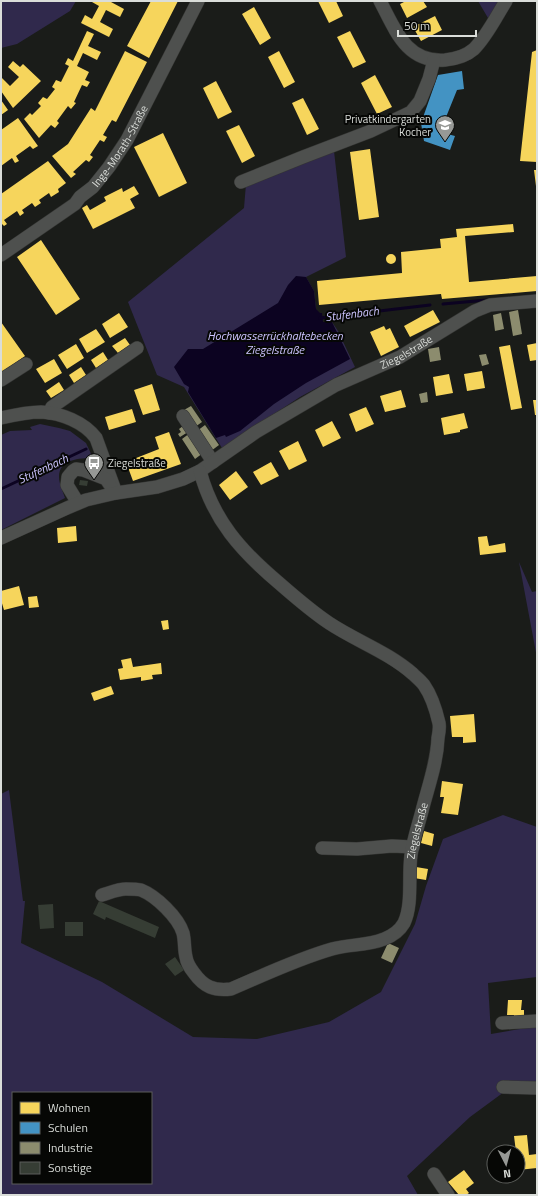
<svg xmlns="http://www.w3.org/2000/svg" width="538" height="1196" font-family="'Titillium Web',sans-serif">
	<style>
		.green { fill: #30294c; fill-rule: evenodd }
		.water { fill: #0c0321 }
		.homes { fill: #f6d55c }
		.schools { fill: #4393c3 }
		.industry { fill: #8c8c6e }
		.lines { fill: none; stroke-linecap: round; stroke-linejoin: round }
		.stream { stroke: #0c0321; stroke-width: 3 }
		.building { fill: #363d34 }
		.minor-casing { stroke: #343533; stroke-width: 14 }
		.minor { stroke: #4e504e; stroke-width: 13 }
		.labels { text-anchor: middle; stroke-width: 4; stroke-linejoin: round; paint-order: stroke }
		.poi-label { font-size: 11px; fill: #daddd9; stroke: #060705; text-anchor: end }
		.street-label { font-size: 11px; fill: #daddd9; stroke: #060705 }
		.water-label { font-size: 12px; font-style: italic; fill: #cdc4ff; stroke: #060705 }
	</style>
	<rect width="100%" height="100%" fill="#1a1c19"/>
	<path class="green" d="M1,1H76L70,11L17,44L1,48Z
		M478,1H506L495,20L488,18Z
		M334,151L346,257L306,277L314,291L316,309L319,323L332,322L338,331L355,367L300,397L222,448L184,387L157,375L128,302L244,208L246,184Z
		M40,424L59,428L70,431L86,443L93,458C80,458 59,459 59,477C59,483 63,492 65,498L1,530V435L10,431L32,430L30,427Z
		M519,562L532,592L537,591V658Z
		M9,790L23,901H25L21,943L102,982L193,1037L257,1039L329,1022L381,992L415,924L426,886L443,839L503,815L537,827V977L488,983L491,1034L537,1026V1095L504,1092L470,1117L407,1176L418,1195H1V794ZM13,1093H151V1183H13Z"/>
	<path class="water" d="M296,276L306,277L314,291L316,309L320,313H322L323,322H332L350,359L306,383L274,404L240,431L226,437L225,435L216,438L188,392L189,387L184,384L174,367L188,349H203L278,303L288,285Z"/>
	<path class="homes" d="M93,1H111V2L124,9L120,17L106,10L100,22L113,29L109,37L81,23L85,15L92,19L99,6L92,2Z
		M151,1H178L149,58L127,46Z
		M318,1H336L343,16L329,23Z
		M406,1H423L427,7L407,18L400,4Z
		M254,7L271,38L260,45L242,14Z
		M435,16L442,30L421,41L413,27Z
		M87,31L94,34L88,46L101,52L97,60L83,53L77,66L89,72L85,80L90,82L87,87L82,85L74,102L76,103L71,109L68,106L57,121L59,123L55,128L51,125L39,138L24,119L30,113L32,115L41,106L38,103L43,97L47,99L55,89L52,87L56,80L61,82L69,66L65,64L68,58L73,61Z
		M350,31L366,62L353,68L337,37Z
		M537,50V162L520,161L532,52Z
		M125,51L147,62L116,122L112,120L103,135L107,137L104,142L100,140L90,155L93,157L89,162L86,160L73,172L76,174L71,178L52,156L68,144L91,108L95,111Z
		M279,51L295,82L284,88L268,57Z
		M13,61L20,67L23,64L41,81L13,108L1,91V77L10,86L19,77L8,67Z
		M375,75L392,107L377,114L361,83Z
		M216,81L232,112L218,119L203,88Z
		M303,98L319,129L307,135L292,103Z
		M1,100L8,110L1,115Z
		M18,118L38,146L33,149L30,146L16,156L19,161L15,163L12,158L1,166V130Z
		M239,125L255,156L242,163L226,131Z
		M163,133L187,183L159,197L134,147Z
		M370,149L379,217L359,220L350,152Z
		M48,161L66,183L58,189L59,192L51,197L49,193L39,200L41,203L35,207L32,203L22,210L24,213L20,216L17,211L4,220L7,224L4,226L2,224L1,225V194Z
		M534,170H537V186H536Z
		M134,186L139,194L130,199L135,208L93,229L82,208L87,205L90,210L106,201L104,197L122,188L123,192Z
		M513,224L514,232L465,236L469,282L537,276V291L442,299L441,294L319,305L317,281L402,273L401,252L441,248L440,239L457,237L456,229Z
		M41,240L80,299L56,315L17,257Z
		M386 259a5 5 0 1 1 10 0a5 5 0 1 1-10 0Z
		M433,310L440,322L410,337L404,326Z
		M119,313L128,327L110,338L102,324Z
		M1,322L25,356L1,373Z
		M384,326L386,330L390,328L399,347L381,356L370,332Z
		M96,329L105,342L87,353L79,339Z
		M125,338L130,345L118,353L112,346Z
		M537,343V360L530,361L527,345Z
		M76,344L84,358L67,369L58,355Z
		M510,345L522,408L511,410L499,347Z
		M103,352L108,360L96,368L91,360Z
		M54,359L62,373L45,383L36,369Z
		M81,367L86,375L74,383L69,375Z
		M482,371L485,388L467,391L464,374Z
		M449,374L453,393L436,396L433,377Z
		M59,382L64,390L51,398L46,391Z
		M152,384L160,410L143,415L134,390Z
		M401,390L406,407L385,412L380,396Z
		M533,400H537V415H535Z
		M366,407L374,424L356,432L349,414Z
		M132,409L136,422L109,430L105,417Z
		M464,413L468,428L460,430V432L444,435L441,418Z
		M332,421L341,438L323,447L315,430Z
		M169,432L181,464L133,481L126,462L159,449L155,437Z
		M298,441L307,461L289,470L279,451Z
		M271,462L279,476L261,485L253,472Z
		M236,471L248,487L230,500L219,485Z
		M76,526L77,541L58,543L57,528Z
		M487,536L489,546L505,543L506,552L480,555L478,537Z
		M19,586L24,605L4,610L1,600V591Z
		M37,596L39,607L29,608L28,597Z
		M168,620L169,629L163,630L161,621Z
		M131,658L133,667L161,663L162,674L152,675L153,679L141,681V677L120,680L118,669L123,668L121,660Z
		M111,686L114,694L94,701L91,693Z
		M474,714L476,742L463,743V737H452L450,716Z
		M442,781L463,784L458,815L441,813L444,797H440Z
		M424,831L434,834L432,846L421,843Z
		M416,867L428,869L426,880L414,878Z
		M508,1000H522L521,1010H524V1018H514V1015H507Z
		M527,1135L529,1155L537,1154V1168L518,1170V1152H516L514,1136Z
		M464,1170L474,1183L466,1189L469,1193L466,1195H459L448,1182Z"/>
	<path class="schools" d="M462,71L464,89L457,90L440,132L455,136L450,150L424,141L421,123L438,75Z"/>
	<path class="industry" d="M518,310L522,334L513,336L509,312Z
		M501,313L504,329L495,331L493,315Z
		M439,347L441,360L430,362L428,349Z
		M486,354L489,364L482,366L479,355Z
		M427,392L428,402L421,403L419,394Z
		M191,406L202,422L195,427L184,410Z
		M205,425L219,445L211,451L197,431Z
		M183,426L188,432L180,437L178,434L181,432L179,429Z
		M190,433L203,453L195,459L182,439Z
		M388,943L399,948L392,963L381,958Z"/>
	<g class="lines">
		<path class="stream" d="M443,304L487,300
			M320,318L430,305
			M1,489L86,449"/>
	</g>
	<path class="building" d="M80,480L88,481L87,486L79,485Z
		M99,901L159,927L155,938L106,917L105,920L93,914Z
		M53,904L54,928L40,929L38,905Z
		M65,922H83V936H65Z
		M175,957L184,970L175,976L165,964Z"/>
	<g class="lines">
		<defs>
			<g id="minor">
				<path d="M380,1C395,29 406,63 445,60C455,59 466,56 474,49C487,36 496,17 506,1"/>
				<path d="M241,182L303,157L371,131L411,112L420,101L429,79L434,60"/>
				<path id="s1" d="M1,255L75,204L80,197L93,187L109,167L127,140L198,1"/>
				<path d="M1,380L26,364"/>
				<path d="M49,413L52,407L137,348"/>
				<path d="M183,416L213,462"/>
				<path d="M1,418C14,415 28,412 41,412C61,413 84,422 96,438L116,493"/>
				<path d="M78,503L67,485L68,477L73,471L76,469L83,470L106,479L112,488"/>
				<path id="s2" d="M1,538L67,508L86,500L116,493L157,487L183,479L200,471L256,432L336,385L400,357L475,311L490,305L537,301"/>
				<path d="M322,848L357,849L392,846L413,847"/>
				<path id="s3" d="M102,895C109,893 118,889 126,889C130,889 137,889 141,890C156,896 178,917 183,933C185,941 184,949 186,957C187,964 190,968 194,973C204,987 214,991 231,989C264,975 297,959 332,949C349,944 367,946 384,939C392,936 400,930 404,923C413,904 408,876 411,855C413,841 418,826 422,811C428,787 437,763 438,738C439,733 440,728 439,723C436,710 431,695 424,685C421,681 416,677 413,674C388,652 356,641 329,623C311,611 295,597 279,583C241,551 213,520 200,471"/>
				<path d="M502,1023L537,1021"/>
				<path d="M503,1087L537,1088"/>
				<path d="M434,1174L448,1195"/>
			</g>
		</defs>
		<use href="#minor" class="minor-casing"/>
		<use href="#minor" class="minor"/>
	</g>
	<defs>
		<symbol id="school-pin" viewBox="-11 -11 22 30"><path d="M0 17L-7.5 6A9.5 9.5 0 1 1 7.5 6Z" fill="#979996" stroke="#060705"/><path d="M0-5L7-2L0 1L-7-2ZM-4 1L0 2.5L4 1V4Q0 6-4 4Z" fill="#fff"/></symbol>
		<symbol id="bus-pin" viewBox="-11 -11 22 30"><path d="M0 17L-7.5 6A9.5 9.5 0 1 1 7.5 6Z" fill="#979996" stroke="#060705"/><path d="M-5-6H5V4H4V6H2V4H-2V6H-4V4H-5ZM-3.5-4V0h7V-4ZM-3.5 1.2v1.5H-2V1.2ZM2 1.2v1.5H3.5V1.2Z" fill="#fff"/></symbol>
	</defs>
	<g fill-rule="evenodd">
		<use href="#school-pin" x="434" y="114" width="22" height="30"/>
		<use href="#bus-pin" x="83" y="452" width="22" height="30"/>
	</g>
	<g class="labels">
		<g class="poi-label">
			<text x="431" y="123">Privatkindergarten<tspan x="431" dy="13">Kocher</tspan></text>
			<text x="108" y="467" text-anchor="start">Ziegelstraße</text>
		</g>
		<g class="street-label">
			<text dy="4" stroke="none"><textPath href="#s1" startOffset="164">Inge-Morath-Straße</textPath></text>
			<text dy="4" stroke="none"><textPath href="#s2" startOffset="450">Ziegelstraße</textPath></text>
			<text dy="4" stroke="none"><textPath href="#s3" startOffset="468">Ziegelstraße</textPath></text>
		</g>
		<g class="water-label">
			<text transform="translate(352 314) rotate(-7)" y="4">Stufenbach</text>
			<text x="275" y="340">Hochwasserrückhaltebecken<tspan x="275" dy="14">Ziegelstraße</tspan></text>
			<text transform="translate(43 469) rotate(-25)" y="4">Stufenbach</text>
		</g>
	</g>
	<rect width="538" height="1196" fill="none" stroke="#daddd9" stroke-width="4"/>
	<rect x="12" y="1092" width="140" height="92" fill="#060705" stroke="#5b5d5a"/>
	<rect x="20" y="1102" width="20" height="12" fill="#f6d55c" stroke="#5b5d5a"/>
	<text x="48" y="1112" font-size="12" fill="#daddd9">Wohnen</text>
	<rect x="20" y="1122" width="20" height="12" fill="#4393c3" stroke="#5b5d5a"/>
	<text x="48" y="1132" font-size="12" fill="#daddd9">Schulen</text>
	<rect x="20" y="1142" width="20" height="12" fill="#8c8c6e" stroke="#5b5d5a"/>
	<text x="48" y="1152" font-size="12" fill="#daddd9">Industrie</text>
	<rect x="20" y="1162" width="20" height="12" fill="#363d34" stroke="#5b5d5a"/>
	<text x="48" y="1172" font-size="12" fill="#daddd9">Sonstige</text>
	<g transform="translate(506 1164) rotate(174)"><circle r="19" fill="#060705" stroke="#5b5d5a"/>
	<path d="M0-3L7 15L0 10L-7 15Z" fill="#979996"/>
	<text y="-6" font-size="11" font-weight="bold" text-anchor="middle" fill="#daddd9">N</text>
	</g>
	<path d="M398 30v6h78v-6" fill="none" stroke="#daddd9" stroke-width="2"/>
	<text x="404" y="30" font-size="12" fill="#daddd9" stroke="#060705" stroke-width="3" paint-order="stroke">50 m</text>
</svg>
